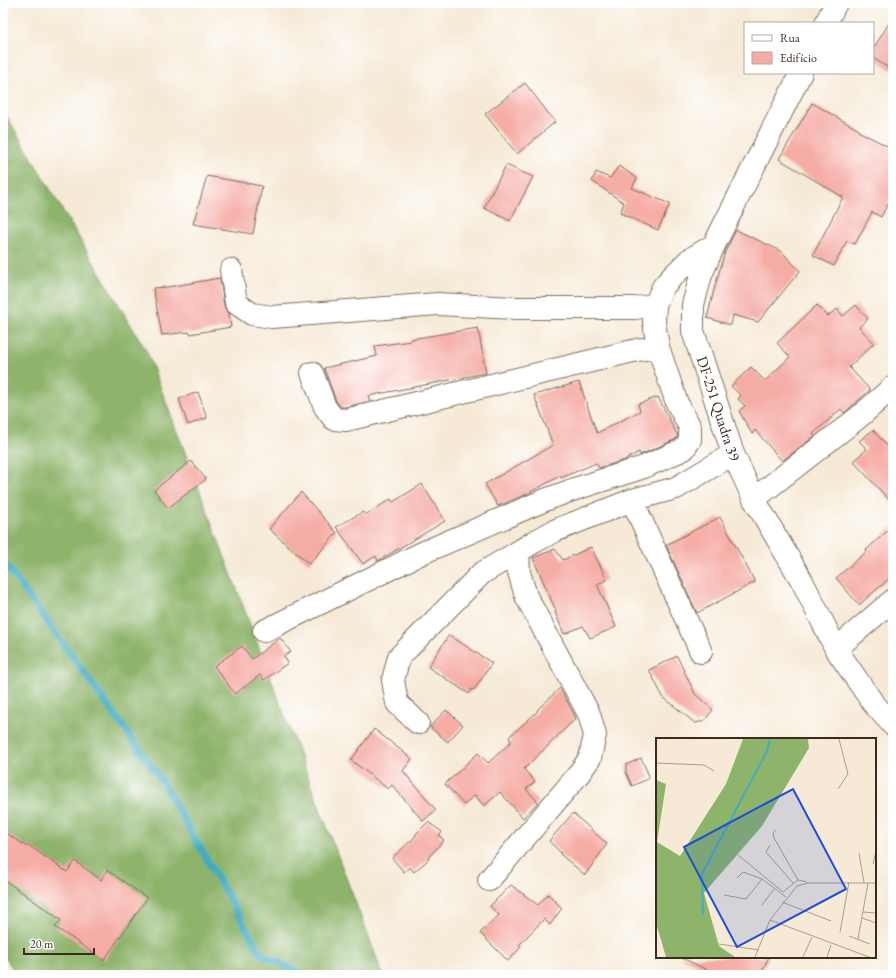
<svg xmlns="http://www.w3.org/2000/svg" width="896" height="978" font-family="'EB Garamond',serif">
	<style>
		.forest { fill: #8db46a; stroke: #646f44 }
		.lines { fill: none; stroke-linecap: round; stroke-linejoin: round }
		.stream { stroke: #43abc2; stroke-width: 7 }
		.building { fill: #f5aca4 }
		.street-casing { stroke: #7c6d5f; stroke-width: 24 }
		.street { stroke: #fff; stroke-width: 22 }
		.labels { text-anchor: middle; stroke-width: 3; stroke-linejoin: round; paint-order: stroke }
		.street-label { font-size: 15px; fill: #3b2a1e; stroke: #fff }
		.inset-river { fill: none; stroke: #43abc2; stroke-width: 2 }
		.inset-road { fill: none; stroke: #ab9d8d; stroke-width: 1 }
		.view { fill: #1d4ed8; fill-opacity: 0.15; stroke: #1d4ed8; stroke-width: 2 }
		.inset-edge { fill: none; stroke: #3b2a1e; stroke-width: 2 }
	</style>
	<rect width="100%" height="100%" fill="#fff"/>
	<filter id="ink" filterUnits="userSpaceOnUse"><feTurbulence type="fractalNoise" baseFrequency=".025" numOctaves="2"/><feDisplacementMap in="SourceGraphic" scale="8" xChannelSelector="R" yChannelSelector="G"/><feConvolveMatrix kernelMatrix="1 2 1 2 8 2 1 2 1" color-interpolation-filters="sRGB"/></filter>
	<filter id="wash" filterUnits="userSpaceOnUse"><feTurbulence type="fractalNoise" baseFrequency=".012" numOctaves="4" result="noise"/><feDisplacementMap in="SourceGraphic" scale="16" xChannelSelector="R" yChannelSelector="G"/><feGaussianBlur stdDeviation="0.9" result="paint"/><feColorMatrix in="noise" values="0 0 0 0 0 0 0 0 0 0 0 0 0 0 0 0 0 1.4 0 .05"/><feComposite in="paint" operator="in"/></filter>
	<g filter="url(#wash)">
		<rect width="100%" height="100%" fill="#f6ead7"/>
		<path class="forest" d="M3,110L147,352L383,975H16L3,953Z"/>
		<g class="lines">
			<path class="stream" d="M3,561L160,778L261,954L305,975"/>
		</g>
		<g id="blocks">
			<path class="building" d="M893,17V71L873,58V49Z
				M525,83L555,122L517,154L485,114Z
				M812,103L859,130L858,131L893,149V194L881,217L872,212L855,244L847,241L834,266L813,255L843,197L779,159Z
				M506,165L533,177L510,221L484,208Z
				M619,166L637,178L632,188L670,204L658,230L620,213L624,203L592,181L596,172L610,178Z
				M207,176L262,186L253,234L193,224Z
				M736,230L781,251L800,271L758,322L733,315L731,325L707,318L714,290L725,252Z
				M220,278L224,305L226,310L229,313L231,327L190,334L189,332L162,335L153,288L168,287Z
				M817,305L828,316L837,309L843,316L856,305L868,319L859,327L874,343L849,367L870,390L844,413L841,409L813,434L815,436L782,461L755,430L752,434L739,411L745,406L738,399L741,396L731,386L751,367L765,381L790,357L777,343Z
				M478,328L486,373L368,396L370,401L345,407H341L336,401L324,368L377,356L375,346L411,341V339Z
				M579,382L597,433L640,411L638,404L658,397L678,436L676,439L640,455L639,452L625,460L599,468L596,463L561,478L560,476L527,494L498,506L485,484L553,445L534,395Z
				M198,392L207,418L188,425L179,399Z
				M873,430L893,452V504L853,461L867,449L859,441Z
				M191,461L206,479L168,508L154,490Z
				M422,484L445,521L378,561L376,556L363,564L336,527L363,512L365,515L391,499L393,502Z
				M301,492L337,533L309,564L269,529Z
				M720,517L755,582L697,613L666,545Z
				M893,526V575L859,605L836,578L867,551L866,550Z
				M591,547L607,580L597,584L616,627L590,638L583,626L564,634L555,612L556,611L533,558L555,549L563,560Z
				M449,635L492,663L474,690L472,689L469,694L428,667Z
				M280,638L291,652L284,656L288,663L264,680L260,675L235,694L214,666L242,646L252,659Z
				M677,656L695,694L713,710L704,721L695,723L663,697L649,670Z
				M560,688L576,718L524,769L535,782L526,789L538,802L523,818L500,792L484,806L475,795L464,805L445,784L478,753L488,763L511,742L509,737L538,711L537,710Z
				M446,710L463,725L448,742L430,727Z
				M374,729L412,759L403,771L436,810L423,821L392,785L388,789L351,760Z
				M641,758L650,778L632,786L626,772V765Z
				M573,813L607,844L585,875L560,854L561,853L549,841Z
				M428,822L442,832L439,836L444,840L428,858L429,859L414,872L410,867L404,872L392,858L416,836L415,835Z
				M3,831L27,847L28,845L67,872L75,861L101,880L107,870L147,898L104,960L55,927L61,920L3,879Z
				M511,885L538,905L548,894L562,908L550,925L544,919L519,945L521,947L508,961L480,933L499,915L490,906Z
				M680,957H769L760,975H718Z"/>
		</g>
	</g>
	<g filter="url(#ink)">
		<use href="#blocks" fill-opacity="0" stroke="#7c6d5f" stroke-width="1"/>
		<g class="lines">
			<defs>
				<g id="street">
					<path d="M826,23L836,3"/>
					<path id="s1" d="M801,73L714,245L701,275L693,305V331L733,454L754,499L802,581L836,649L873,703L893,725"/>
					<path d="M231,270L236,303L252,314L272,317L437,304L516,308H635L655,305"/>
					<path d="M312,373L325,407L334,419L346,420L637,350L658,347"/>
					<path d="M754,499L859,417L893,387"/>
					<path d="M632,500L701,652"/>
					<path d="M264,631L422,553L545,500L575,489L644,467L684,449L690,440V427L677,403L658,347L654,322L655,305L663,287L672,277L689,260L714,245"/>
					<path d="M836,649L893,600"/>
					<path d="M418,723L397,703L393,680L399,657L482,573L518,552"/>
					<path d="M489,880L578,775L590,758L595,735L589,714L526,596L519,572L518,552L534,542L554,531L632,500L676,488L733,454"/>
				</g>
			</defs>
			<use href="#street" class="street-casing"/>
			<use href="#street" class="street"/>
		</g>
	</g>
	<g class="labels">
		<g class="street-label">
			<text dy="5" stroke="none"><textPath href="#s1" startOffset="364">DF-251 Quadra 39</textPath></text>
		</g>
	</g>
	<g transform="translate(656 738)">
		<rect width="220" height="220" fill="#f6ead7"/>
		<path d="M87,1H152L153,10L106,88L48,155L63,208L79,219H10L0,185V42L10,46L1,104L24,118L70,46Z" fill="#8db46a"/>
		<path class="inset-river" d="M47,177L46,136L111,13L114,1"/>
		<path class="inset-road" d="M0,25L48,27L58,33M182,51L192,36L183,1M120,92L117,95L118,100L142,142M114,107L110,114L137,145M203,115L208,145M82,117L127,154L142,142L151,144M217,126L220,113M81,140L87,134L106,141M68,157L90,161L106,141L130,159M126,164L175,183M106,167L118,151M207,174L220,175M206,180L220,185M114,182L213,219M184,194L193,144M193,198L214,206M202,201L212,145M63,206L103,212M99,219L114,182L141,148L152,145H220M147,219L156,199M171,219L175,207"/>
		<path class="view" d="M137,51L190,151L81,209L28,109Z"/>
		<rect width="220" height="220" class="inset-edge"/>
	</g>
	<rect width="896" height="978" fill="none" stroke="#fff" stroke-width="16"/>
	<rect x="744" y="22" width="130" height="52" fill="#ffffff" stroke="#b1aaa5"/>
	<rect x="752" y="35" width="20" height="6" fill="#ffffff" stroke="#b1aaa5"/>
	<text x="780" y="42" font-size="12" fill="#3b2a1e">Rua</text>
	<rect x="752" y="52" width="20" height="12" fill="#f5aca4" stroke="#b1aaa5"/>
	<text x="780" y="62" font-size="12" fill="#3b2a1e">Edifício</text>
	<path d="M24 948v6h70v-6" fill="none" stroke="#3b2a1e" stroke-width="2"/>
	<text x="30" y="948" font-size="12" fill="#3b2a1e" stroke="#ffffff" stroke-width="3" paint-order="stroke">20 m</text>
</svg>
